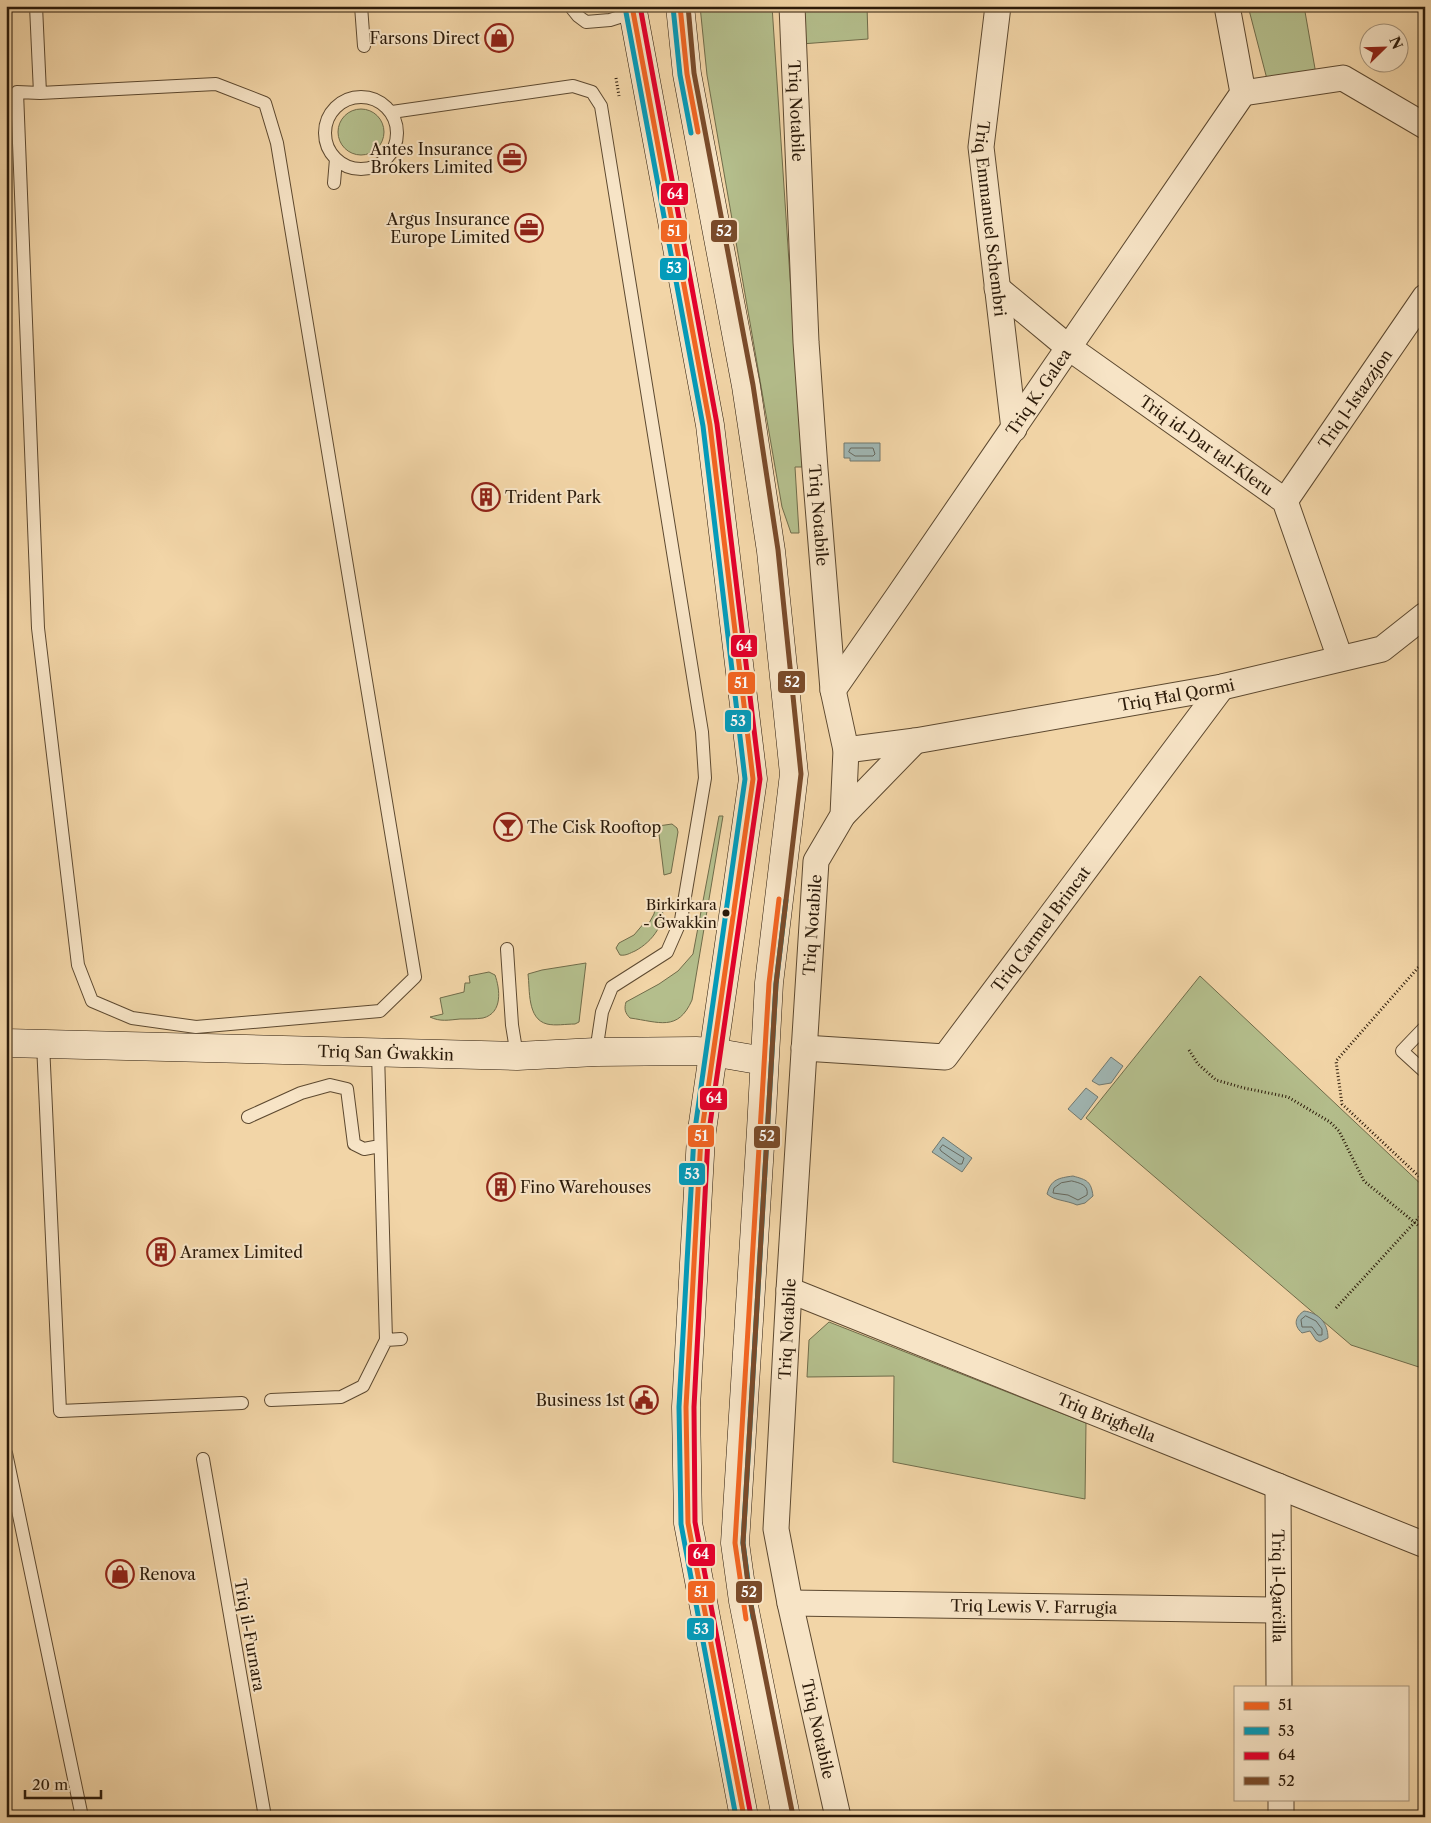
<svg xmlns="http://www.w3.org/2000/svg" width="1431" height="1823" font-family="'Libre Caslon Text',serif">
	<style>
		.green { fill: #b4be8c; stroke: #706c4a }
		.water { fill: #a0b6b3; stroke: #71786f }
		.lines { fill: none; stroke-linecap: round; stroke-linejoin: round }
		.shore { stroke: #66685e; stroke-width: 1 }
		.lane-casing { stroke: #5d4930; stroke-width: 14 }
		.street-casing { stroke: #5d4930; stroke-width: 27 }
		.secondary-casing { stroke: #2b1a09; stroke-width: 29 }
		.path { stroke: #2b1a09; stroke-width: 3; stroke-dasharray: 1 2.5; stroke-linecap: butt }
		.lane { stroke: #f7e4c6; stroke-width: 12 }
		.street { stroke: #f7e4c6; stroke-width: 25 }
		.secondary { stroke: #f7e4c6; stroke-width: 28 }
		.bus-1-casing { stroke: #f7e4c6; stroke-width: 9 }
		.bus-2-casing { stroke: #f7e4c6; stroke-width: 9 }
		.bus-3-casing { stroke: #f7e4c6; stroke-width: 9 }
		.bus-4-casing { stroke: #f7e4c6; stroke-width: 9 }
		.bus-1 { stroke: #f26522; stroke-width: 5 }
		.bus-2 { stroke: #049bba; stroke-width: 5 }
		.bus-3 { stroke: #e4002b; stroke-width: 5 }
		.bus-4 { stroke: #7a4b2a; stroke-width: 5 }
		.bus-dot { fill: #2b1a09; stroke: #f7e4c6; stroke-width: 2 }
		.labels { text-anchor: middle; stroke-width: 4; stroke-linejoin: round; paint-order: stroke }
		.bus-label { font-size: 15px; fill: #2b1a09; stroke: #f7e4c6; text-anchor: end }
		.poi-label { font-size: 16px; fill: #2b1a09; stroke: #f7e4c6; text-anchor: start }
		.street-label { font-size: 16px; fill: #2b1a09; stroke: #f7e4c6 }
		.line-badge { stroke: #f7e4c6; stroke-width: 2 }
		.badge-label { font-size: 14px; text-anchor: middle; font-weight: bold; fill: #fff }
	</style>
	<rect width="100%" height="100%" fill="#f2d5a7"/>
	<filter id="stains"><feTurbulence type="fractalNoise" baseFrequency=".004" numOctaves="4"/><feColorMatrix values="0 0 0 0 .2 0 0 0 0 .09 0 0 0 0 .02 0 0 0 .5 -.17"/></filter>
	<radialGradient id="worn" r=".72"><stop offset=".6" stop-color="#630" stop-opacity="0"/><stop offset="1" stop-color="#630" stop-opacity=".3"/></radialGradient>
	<path class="green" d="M700,6H772L802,458V467H795L799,533H791L782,507L707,75Z
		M802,6H867L868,39L801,44Z
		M1248,6H1304L1317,80L1268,83Z
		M338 132a23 23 0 1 1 46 0a23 23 0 1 1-46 0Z
		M719,816H723L692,1000C678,1032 659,1022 630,1018C625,1013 624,1009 626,1002L659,984L678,971L693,954Z
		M672,824L677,828L678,832L671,873L664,875L658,826Z
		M657,901L661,902C668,922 652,942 635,951C630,953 626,956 620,955L616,948L619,943L634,935L645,922L648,925L654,914Z
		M586,963L579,1022L575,1024C566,1024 555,1026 547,1024C527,1019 530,990 528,974L542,970Z
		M489,972L495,975C500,989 503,1013 483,1018C476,1019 468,1019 460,1019C449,1020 440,1022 430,1017L443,1014L440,998L464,992L465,983H470L469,976Z
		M1200,976L1425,1188V1369L1351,1345L1086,1118Z
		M829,1322L1086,1423L1085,1499L893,1462L894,1376L807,1377L809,1340Z"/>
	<path class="water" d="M844,443H880V461H850V458H844Z
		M1111,1057L1123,1066L1111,1083L1099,1085L1092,1081Z
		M1086,1088L1098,1097L1081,1120L1068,1109Z
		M943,1137L972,1158L962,1172L932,1152Z
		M1073,1176C1087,1180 1091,1181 1093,1196L1085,1203L1077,1205C1066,1200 1055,1201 1047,1194C1051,1179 1059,1178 1073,1176Z
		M1304,1311C1319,1313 1328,1323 1328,1338L1320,1342L1316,1340L1310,1331L1302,1333C1293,1325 1295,1317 1304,1311Z"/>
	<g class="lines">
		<path class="shore" d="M851,448H873L875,454L873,456H855L849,452Z
			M943,1145L964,1158L962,1164H959L941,1151L940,1149Z
			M1072,1181C1080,1183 1089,1185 1087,1195L1078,1200L1068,1195L1053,1193L1054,1188L1061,1183Z
			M1306,1316L1316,1321L1322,1329V1335H1318L1312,1327H1302L1301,1320Z"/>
		<defs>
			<path id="lane" d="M36,6L40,93L216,84L265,103L277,143L415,977L380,1011L196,1027L132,1018L92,1001L78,965L38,628L17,92L40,93
				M361,6L364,46
				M570,6L578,16L586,22L610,20L632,13
				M325 133a36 36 0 1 1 72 0a36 36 0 1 1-72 0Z
				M392,112L573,86L592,92L601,106L702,732L705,778L681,920L667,952L612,987L602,1012L596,1052
				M334,183L336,159
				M507,949L512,1025L517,1056
				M1425,1027L1402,1051L1425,1072
				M43,1044L60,1411L242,1403
				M248,1117L301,1093L330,1085L347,1089L354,1144L364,1149L380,1146
				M386,1340L401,1339
				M271,1400L341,1397L363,1386L386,1340L378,1053
				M6,1453L82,1817
				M203,1459L265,1817"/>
			<g id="street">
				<path id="s1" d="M792,6L806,342L815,469L833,690L846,750L843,815L816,861L789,1290L776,1529L790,1603L838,1817"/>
				<path id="s2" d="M998,6L981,147L1014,429"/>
				<path d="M1243,93L1343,78L1425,126"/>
				<path id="s3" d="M997,288L1068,347L1285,501L1340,658"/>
				<path id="s4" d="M1285,501L1425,297"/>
				<path id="s5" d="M833,690C971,492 1106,292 1243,93L1227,6"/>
				<path id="s6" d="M846,750L915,741L1222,687L1382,649L1425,615"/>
				<path d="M843,815L915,741"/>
				<path id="s7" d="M804,1048L945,1057L1222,687"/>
				<path id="s8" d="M789,1290L1425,1545"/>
				<path id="s9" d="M1278,1486L1279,1687"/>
				<path id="s10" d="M790,1603L1278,1610"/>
				<path d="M1281,1799V1817"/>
			</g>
			<g id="secondary">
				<path d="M632,6L710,425L753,779L701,1137L686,1407L688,1523L744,1817"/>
				<path d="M680,6L687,74L746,386L771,551L794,774L769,983L761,1130L735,1543L743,1601L786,1817"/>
				<path id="s11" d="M6,1043L517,1056L596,1052L696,1051L712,1052L764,1061"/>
			</g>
		</defs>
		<use href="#lane" class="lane-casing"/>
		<use href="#street" class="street-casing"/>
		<use href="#secondary" class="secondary-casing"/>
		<path class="path" d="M616,78L619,96
			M1423,962L1336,1061L1342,1104L1425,1182
			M1189,1050L1198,1064L1216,1080L1244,1088L1288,1097L1330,1122L1339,1131L1364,1181L1425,1231
			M1336,1308L1425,1211"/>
		<use href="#lane" class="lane"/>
		<use href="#street" class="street"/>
		<use href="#secondary" class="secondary"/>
		<defs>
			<path id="bus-1" d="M632,6L710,425L753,779L701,1137L686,1407L688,1523L744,1817
				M680,6L687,74L698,132
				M746,1619L735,1543L769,983L779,899"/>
			<path id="bus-2" d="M625,7L703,426L745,779L694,1136L679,1407L681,1524L736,1817
				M673,7L680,75L691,133
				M753,1618L743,1543L776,984L786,900"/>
			<path id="bus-3" d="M640,6L717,424L760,779L708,1138L694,1407L695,1522L751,1816"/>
			<path id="bus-4" d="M688,6L694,73L753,385L778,550L801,774L776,984L743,1543L750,1600L793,1816"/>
		</defs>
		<use href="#bus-1" class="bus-1-casing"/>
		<use href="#bus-2" class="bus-2-casing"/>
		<use href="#bus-3" class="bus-3-casing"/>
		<use href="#bus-4" class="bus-4-casing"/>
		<use href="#bus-1" class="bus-1"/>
		<use href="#bus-2" class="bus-2"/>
		<use href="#bus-3" class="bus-3"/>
		<use href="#bus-4" class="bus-4"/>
	</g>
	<defs>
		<symbol id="shop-ring" viewBox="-11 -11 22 22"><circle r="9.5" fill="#f7e4c6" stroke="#8f2418" stroke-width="1.5"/><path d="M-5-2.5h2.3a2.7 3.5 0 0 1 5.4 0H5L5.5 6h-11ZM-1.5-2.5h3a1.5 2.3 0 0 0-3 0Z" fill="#8f2418"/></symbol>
		<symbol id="office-ring" viewBox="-11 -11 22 22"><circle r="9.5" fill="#f7e4c6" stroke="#8f2418" stroke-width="1.5"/><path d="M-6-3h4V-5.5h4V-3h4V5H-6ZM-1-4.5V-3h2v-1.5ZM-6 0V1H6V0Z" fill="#8f2418"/></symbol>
		<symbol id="building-ring" viewBox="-11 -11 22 22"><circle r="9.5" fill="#f7e4c6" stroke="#8f2418" stroke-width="1.5"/><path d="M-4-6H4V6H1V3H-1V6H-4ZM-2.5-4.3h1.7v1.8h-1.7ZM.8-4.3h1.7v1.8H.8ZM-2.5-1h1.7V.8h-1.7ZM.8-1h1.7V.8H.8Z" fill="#8f2418"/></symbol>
		<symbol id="bar-ring" viewBox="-11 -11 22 22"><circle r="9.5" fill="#f7e4c6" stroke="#8f2418" stroke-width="1.5"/><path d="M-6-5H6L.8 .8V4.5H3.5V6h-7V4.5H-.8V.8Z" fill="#8f2418"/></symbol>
		<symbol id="civic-ring" viewBox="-11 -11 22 22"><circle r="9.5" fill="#f7e4c6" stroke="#8f2418" stroke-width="1.5"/><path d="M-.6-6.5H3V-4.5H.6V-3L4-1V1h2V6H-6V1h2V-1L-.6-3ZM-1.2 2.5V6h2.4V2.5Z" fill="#8f2418"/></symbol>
	</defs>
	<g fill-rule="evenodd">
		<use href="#shop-ring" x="483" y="22" width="32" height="32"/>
		<use href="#office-ring" x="496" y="142" width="32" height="32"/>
		<use href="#office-ring" x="513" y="212" width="32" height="32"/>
		<use href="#building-ring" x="470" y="481" width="32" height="32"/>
		<use href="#bar-ring" x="492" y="811" width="32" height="32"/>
		<use href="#building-ring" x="485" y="1171" width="32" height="32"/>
		<use href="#building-ring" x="145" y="1236" width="32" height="32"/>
		<use href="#civic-ring" x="628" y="1384" width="32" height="32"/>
		<use href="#shop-ring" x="104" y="1558" width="32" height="32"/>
	</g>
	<circle class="bus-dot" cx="726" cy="913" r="4.5"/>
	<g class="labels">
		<g class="bus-label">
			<text x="717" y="910">Birkirkara<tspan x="717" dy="18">- Ġwakkin</tspan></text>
		</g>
		<g class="poi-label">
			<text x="480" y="44" text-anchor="end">Farsons Direct</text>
			<text x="493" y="155" text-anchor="end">Antes Insurance<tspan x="493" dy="18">Brokers Limited</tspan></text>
			<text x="510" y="225" text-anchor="end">Argus Insurance<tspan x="510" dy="18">Europe Limited</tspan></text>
			<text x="505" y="503">Trident Park</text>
			<text x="527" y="833">The Cisk Rooftop</text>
			<text x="520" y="1193">Fino Warehouses</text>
			<text x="180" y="1258">Aramex Limited</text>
			<text x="625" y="1406" text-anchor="end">Business 1st</text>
			<text x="139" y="1580">Renova</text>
		</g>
		<g class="street-label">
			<text dy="6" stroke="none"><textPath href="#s1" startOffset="105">Triq Notabile</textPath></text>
			<text dy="6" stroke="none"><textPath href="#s2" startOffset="214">Triq Emmanuel Schembri</textPath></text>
			<text dy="6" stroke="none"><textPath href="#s5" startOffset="362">Triq K. Galea</textPath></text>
			<text dy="6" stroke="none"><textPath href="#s4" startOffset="124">Triq l-Istazzjon</textPath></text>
			<text dy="6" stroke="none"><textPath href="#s3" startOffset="262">Triq id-Dar tal-Kleru</textPath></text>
			<text dy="6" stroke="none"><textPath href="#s1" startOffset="510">Triq Notabile</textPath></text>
			<text dy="6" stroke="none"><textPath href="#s6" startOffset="335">Triq Ħal Qormi</textPath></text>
			<text transform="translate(812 925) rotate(-86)" y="6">Triq Notabile</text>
			<text dy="6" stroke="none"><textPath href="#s7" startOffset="301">Triq Carmel Brincat</textPath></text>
			<text dy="6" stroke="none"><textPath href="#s11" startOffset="380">Triq San Ġwakkin</textPath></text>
			<text transform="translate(787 1329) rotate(-87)" y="6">Triq Notabile</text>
			<text dy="6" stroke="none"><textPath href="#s8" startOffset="342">Triq Brigħella</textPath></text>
			<text dy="6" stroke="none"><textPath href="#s9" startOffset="100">Triq il-Qarċilla</textPath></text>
			<text dy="6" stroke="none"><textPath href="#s10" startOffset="244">Triq Lewis V. Farrugia</textPath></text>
			<text transform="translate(250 1635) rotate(80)" y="6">Triq il-Furnara</text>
			<text dy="6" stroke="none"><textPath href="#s1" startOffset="1739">Triq Notabile</textPath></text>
		</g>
	</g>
	<g class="line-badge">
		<rect x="660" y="182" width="29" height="24" rx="5" fill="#e4002b"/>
		<rect x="660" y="219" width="28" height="24" rx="5" fill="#f26522"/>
		<rect x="710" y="219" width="28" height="24" rx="5" fill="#7a4b2a"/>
		<rect x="659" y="257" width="29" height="24" rx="5" fill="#049bba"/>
		<rect x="730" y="634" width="28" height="24" rx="5" fill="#e4002b"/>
		<rect x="777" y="670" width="29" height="24" rx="5" fill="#7a4b2a"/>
		<rect x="727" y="671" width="29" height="24" rx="5" fill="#f26522"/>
		<rect x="724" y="709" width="28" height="24" rx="5" fill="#049bba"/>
		<rect x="699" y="1087" width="29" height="24" rx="5" fill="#e4002b"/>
		<rect x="687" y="1124" width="28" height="24" rx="5" fill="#f26522"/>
		<rect x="753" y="1125" width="28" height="24" rx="5" fill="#7a4b2a"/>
		<rect x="678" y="1162" width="28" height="24" rx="5" fill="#049bba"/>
		<rect x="687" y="1543" width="29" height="24" rx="5" fill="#e4002b"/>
		<rect x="735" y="1580" width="28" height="24" rx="5" fill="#7a4b2a"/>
		<rect x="687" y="1580" width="29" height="24" rx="5" fill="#f26522"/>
		<rect x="686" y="1617" width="29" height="24" rx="5" fill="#049bba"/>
	</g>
	<g class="badge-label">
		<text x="675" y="199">64</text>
		<text x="674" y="236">51</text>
		<text x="724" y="236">52</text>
		<text x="674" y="273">53</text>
		<text x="744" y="651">64</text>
		<text x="792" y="687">52</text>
		<text x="741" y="688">51</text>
		<text x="738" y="726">53</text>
		<text x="714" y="1103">64</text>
		<text x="701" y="1141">51</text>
		<text x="767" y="1141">52</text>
		<text x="692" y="1179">53</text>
		<text x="701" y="1559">64</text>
		<text x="749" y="1597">52</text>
		<text x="701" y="1597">51</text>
		<text x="701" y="1634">53</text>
	</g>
	<rect width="1431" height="1823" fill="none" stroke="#f2d5a7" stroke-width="25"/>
	<rect x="8" y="8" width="1416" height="1808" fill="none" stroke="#2b1a09" stroke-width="2.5"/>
	<rect x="12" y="12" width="1406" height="1798" fill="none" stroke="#2b1a09"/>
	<rect x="1234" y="1686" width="175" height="115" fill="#f7e4c6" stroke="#a5937a"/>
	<rect x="1244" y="1702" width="25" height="8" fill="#f26522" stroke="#a5937a"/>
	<text x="1278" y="1710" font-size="15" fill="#2b1a09">51</text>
	<rect x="1244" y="1727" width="25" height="8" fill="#049bba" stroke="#a5937a"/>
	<text x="1278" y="1736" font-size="15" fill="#2b1a09">53</text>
	<rect x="1244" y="1752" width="25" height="8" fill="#e4002b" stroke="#a5937a"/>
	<text x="1278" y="1760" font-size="15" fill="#2b1a09">64</text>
	<rect x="1244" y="1777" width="25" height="8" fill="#7a4b2a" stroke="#a5937a"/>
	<text x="1278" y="1786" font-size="15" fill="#2b1a09">52</text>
	<g transform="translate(1384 48) rotate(67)"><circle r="24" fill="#f7e4c6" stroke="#a5937a"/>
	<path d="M0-4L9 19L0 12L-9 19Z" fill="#8f2418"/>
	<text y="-8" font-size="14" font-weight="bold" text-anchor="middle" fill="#2b1a09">N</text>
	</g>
	<path d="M25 1790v8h76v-8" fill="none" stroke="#2b1a09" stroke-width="2.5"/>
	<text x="32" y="1790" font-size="15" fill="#2b1a09" stroke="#f7e4c6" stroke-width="4" paint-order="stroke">20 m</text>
	<rect width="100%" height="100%" filter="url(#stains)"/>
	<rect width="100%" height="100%" fill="url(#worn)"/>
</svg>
